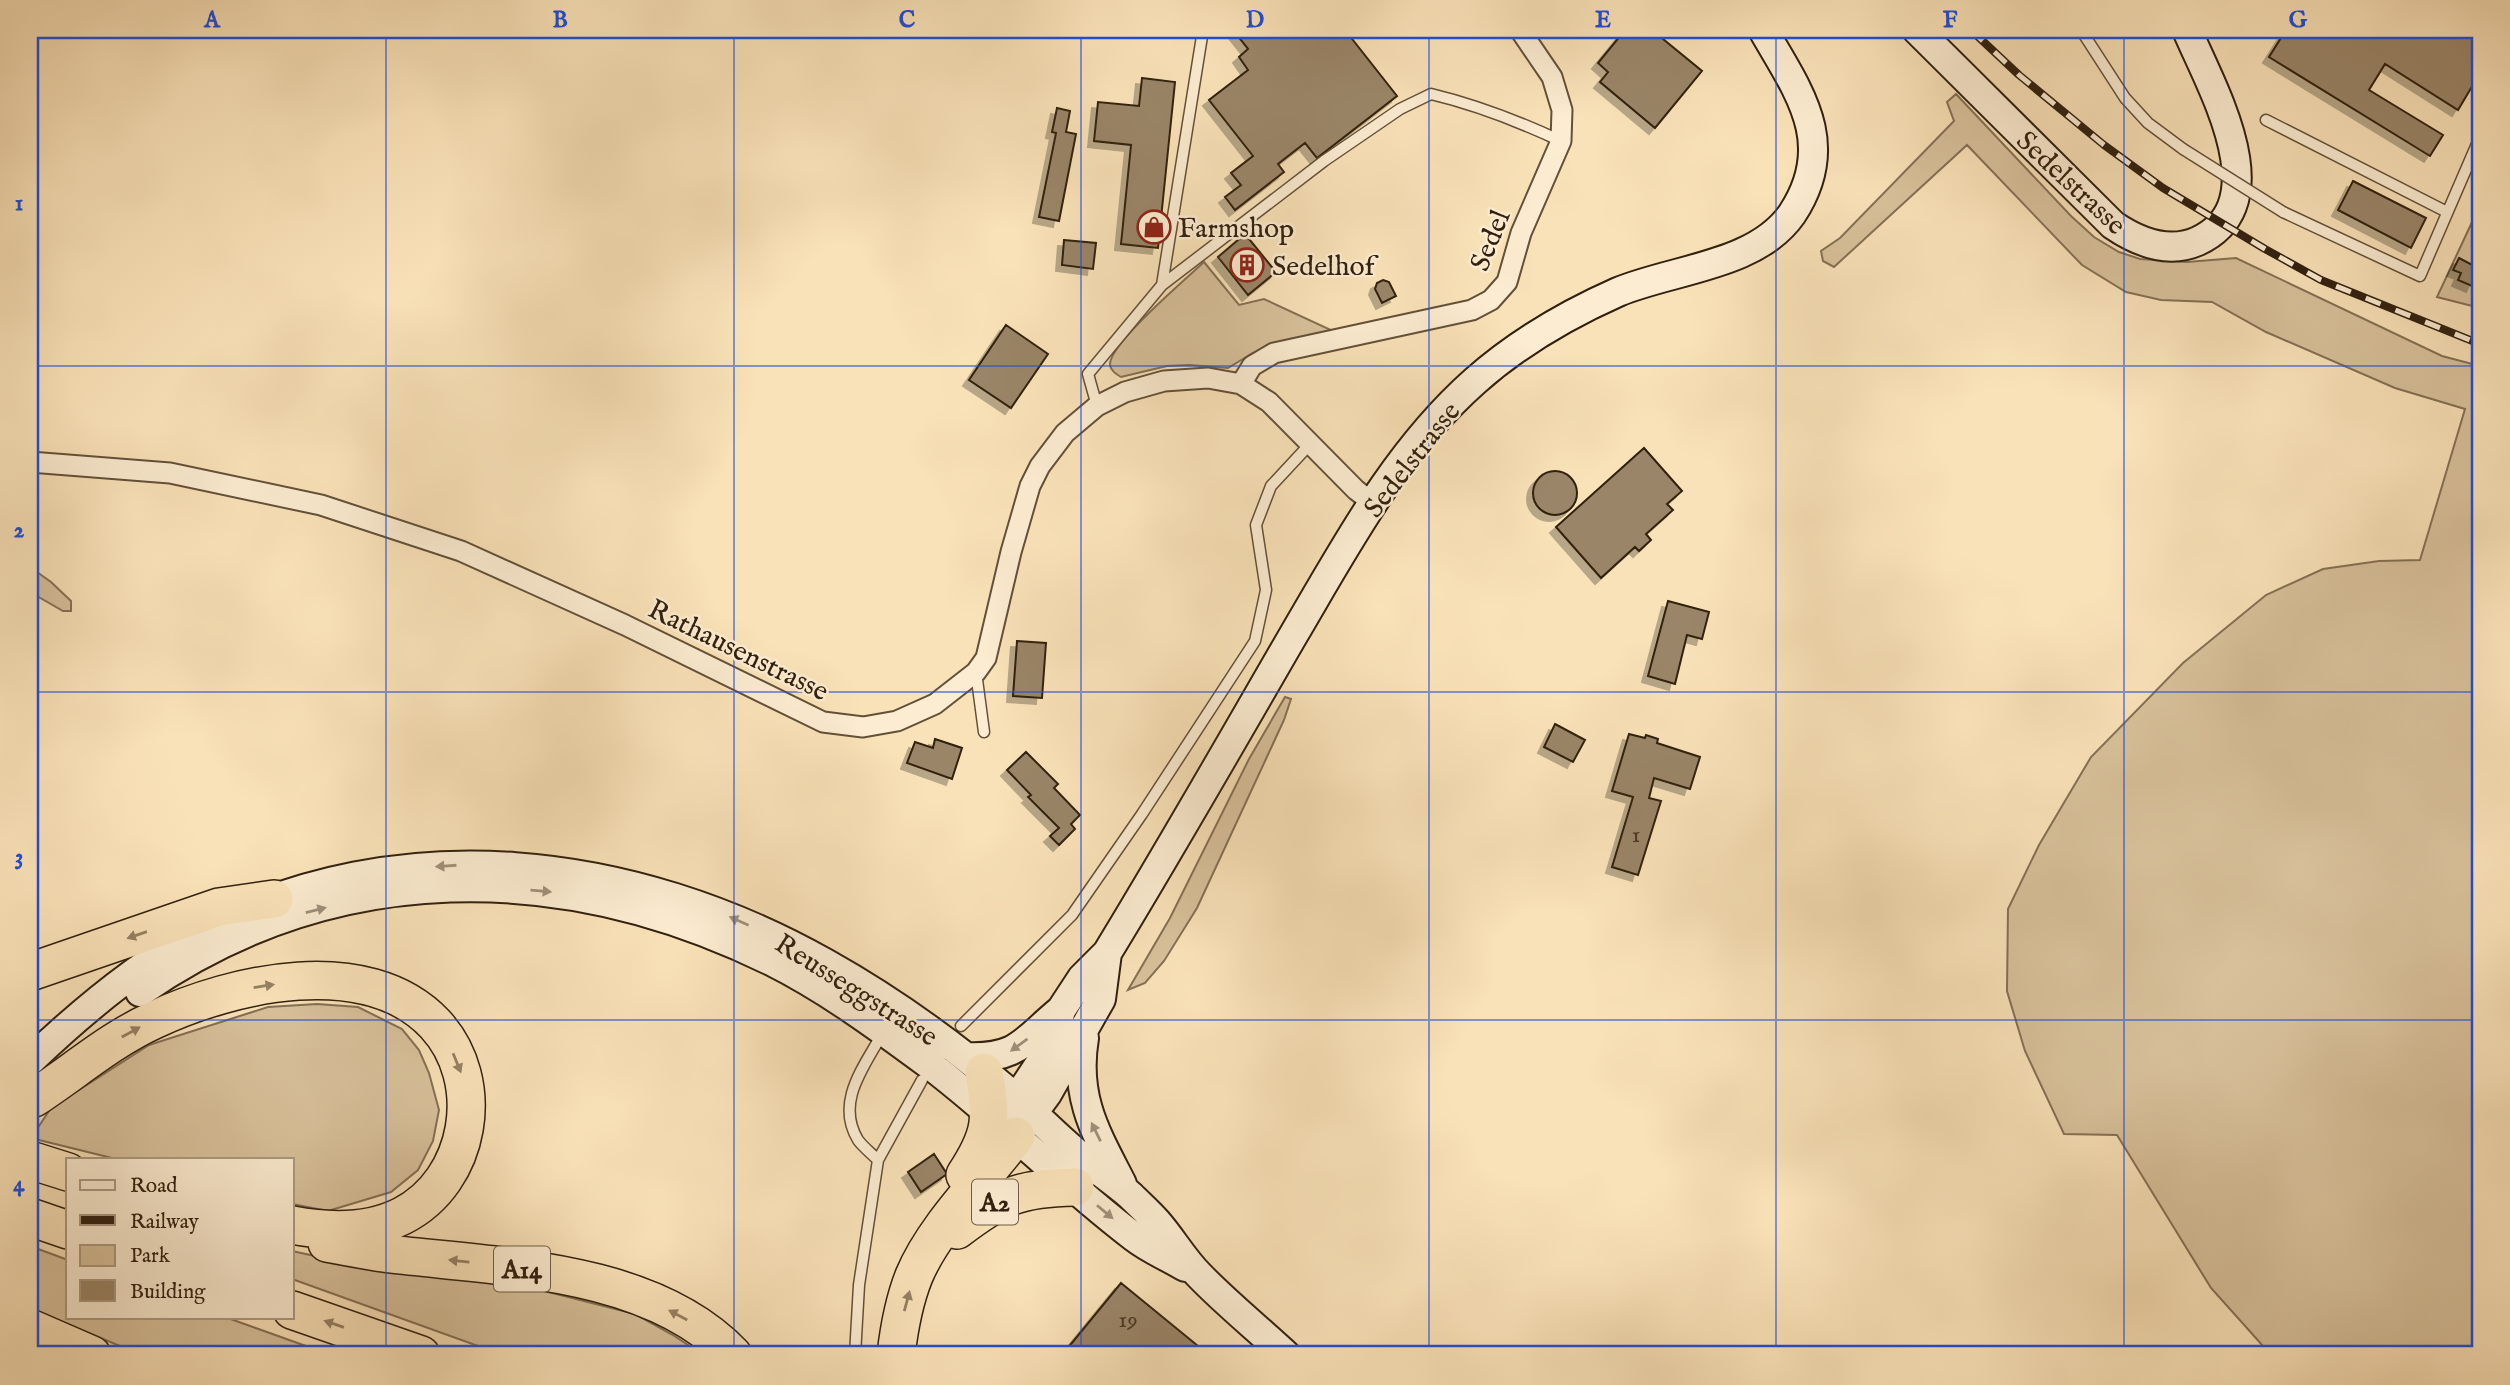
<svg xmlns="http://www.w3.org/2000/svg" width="2510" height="1385" font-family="'IM FELL English',serif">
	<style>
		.green { fill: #d8c19b; stroke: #847055; stroke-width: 2 }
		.building { fill: #9a8567; stroke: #31200f; stroke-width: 2; filter: url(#shadow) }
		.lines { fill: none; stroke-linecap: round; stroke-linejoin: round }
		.service-casing { stroke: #635039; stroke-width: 13 }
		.minor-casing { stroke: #635039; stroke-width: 23 }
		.secondary-casing { stroke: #31200f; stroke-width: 32 }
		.motorway-casing { stroke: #31200f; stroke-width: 40 }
		.service { stroke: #fcecd1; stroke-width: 10 }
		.minor { stroke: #fcecd1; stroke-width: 19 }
		.secondary { stroke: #fcecd1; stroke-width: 28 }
		.motorway { stroke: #fae2b8; stroke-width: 37 }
		.rail-casing { stroke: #31200f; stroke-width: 8 }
		.rail { stroke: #fcecd1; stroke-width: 5; stroke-dasharray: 16; stroke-linecap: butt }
		.service-bridge-casing { stroke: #635039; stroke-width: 13; stroke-linecap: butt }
		.service-bridge { stroke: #fcecd1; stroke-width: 10 }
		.oneway { fill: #a1907a }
		.oneway2 { fill: #968164 }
		.grid { fill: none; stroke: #1d4ed8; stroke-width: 2; stroke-opacity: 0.55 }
		.labels { text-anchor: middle; stroke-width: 5; stroke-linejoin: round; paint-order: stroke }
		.number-label { font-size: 24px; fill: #4b3925 }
		.shield { fill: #fcecd1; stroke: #6e5d49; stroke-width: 2 }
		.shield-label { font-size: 26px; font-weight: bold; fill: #31200f }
		.street-label { font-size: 28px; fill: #31200f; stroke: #fcecd1 }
		.poi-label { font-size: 28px; fill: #31200f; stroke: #fcecd1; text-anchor: start }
		.neatline { fill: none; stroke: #1d4ed8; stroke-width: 2.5 }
		.grid-label { font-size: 23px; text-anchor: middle; font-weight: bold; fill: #1d4ed8 }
	</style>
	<defs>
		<filter id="shadow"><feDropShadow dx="-6" dy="6" stdDeviation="0" flood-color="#0004"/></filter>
	</defs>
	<rect width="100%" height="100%" fill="#fae2b8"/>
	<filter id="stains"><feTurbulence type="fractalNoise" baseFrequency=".00286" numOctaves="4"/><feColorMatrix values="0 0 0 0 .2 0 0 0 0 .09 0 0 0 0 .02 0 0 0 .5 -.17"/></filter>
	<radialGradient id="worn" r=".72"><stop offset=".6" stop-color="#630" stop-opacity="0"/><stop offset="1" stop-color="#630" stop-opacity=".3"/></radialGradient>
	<path class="green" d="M1956,94L2071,216L2094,237L2119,252L2140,259L2187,262L2236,258L2442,356L2480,366V1355H2271L2211,1288L2117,1135L2064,1134L2025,1051L2007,991L2008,909L2039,845L2091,757L2183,663L2266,595L2323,569L2379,561L2420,560L2465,409L2395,388L2266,332L2212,302L2161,300L2126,292L2082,265L1967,145L1834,267L1823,261L1821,251L1840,238L1954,121L1947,102Z
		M2480,205V308L2437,297Z
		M1204,262L1239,305L1264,299L1333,331L1253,353L1228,368L1189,365L1167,366L1121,377C1116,374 1111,371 1110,365C1108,345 1187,278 1204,262Z
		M30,567L51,582L71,601V611H63L30,592Z
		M1285,697L1291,699L1284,720L1197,908L1164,961L1145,983L1128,990L1170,918L1249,759Z
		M317,1004L358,1007L402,1029L419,1050L429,1073L439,1110L433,1141L418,1170L391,1192L328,1211L292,1204V1159H116L31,1138L51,1108L149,1045L268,1007Z
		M30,1246L68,1260V1317H225L331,1355H141L30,1308Z
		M292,1251L324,1258L513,1283L635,1314L673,1335L703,1355H503L292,1279Z"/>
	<path class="building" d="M1233,30H1345L1397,96L1317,158L1305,143L1278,164L1284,172L1235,210L1225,197L1241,185L1231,173L1253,156L1209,100L1248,70L1239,57L1248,49Z
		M1625,30H1630L1639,37L1645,30H1652L1702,71L1655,128L1600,82L1608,72L1598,63Z
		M2286,30H2480V73L2458,110L2385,64L2369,90L2443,135L2430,156L2269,57Z
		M1142,78L1175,82L1158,248L1121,244L1131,145L1094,141L1098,102L1139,106Z
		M1057,108L1070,111L1066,132L1076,134L1059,221L1039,217L1056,133L1052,132Z
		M2353,181L2426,218L2411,248L2338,210Z
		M1245,234L1276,272L1248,295L1218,257Z
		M1064,240L1096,243L1093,269L1062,265Z
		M2459,258L2480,269L2472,286L2458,280L2461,273L2453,270Z
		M1383,280L1389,282L1396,296L1382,303L1375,289L1377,283Z
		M1006,325L1048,354L1011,408L969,380Z
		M1644,448L1682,491L1667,504L1673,510L1646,534L1651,540L1639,551L1635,547L1601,578L1556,527Z
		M1533 493a22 22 0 1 1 44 0a22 22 0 1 1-44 0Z
		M1668,601L1709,612L1702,639L1687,635L1675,684L1648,676Z
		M1017,641L1046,643L1042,698L1013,696Z
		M1555,724L1585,740L1573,762L1544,747Z
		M1629,734L1645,738L1646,735L1658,739L1657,743L1700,757L1690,789L1654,778L1649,798L1661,801L1638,875L1612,867L1633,797L1612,791Z
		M935,739L962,748L952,779L907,763L915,742L933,748Z
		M1026,752L1058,784L1054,788L1080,815L1071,824L1075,829L1059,845L1050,836L1059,828L1028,797L1031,795L1007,770Z
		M934,1154L947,1174L921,1192L908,1172Z
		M1121,1283L1209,1355H1062Z"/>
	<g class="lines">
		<defs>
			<path id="service" d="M2081,30L2125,98L2148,123L2183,149
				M2266,120L2447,212
				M2283,212L2420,276L2480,137
				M1162,285L1203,30
				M1097,406L1088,374L1162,285L1324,161L1400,109L1431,94C1477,105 1518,121 1561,141
				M976,672L984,732
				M961,1026L1072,915L1142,814L1255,641L1266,590L1256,525L1271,486L1311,443
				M878,1160C872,1154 863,1147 858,1140C835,1102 864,1067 882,1034
				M855,1355L859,1285L878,1160L922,1080"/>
			<path id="minor" d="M1241,384L1252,366L1274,353L1472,310L1491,300L1507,282L1521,233L1561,141L1562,110L1552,77L1520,30
				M30,462L170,473L321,505L461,551L625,625L823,722L863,727L897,721L935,704L976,672L986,658L1011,552L1030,486L1040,466L1065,433L1097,406L1125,392L1164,381L1208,378L1241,384L1269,402L1356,490L1373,503"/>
			<path id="secondary" d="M1917,30L2113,225C2138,242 2169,254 2198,241C2280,203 2210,85 2187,30
				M140,992C334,857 563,859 771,961C827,989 880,1028 930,1065C1001,1119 1063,1183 1134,1237C1149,1249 1169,1257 1185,1267
				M1084,1038C1074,1098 1096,1133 1122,1184
				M966,1057C1019,1059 1023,1041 1061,1010
				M30,1061C81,1012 137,965 200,931C400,826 633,855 825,963C893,1001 959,1049 1018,1100C1037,1116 1054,1134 1073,1150C1091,1166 1113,1180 1131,1196C1140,1205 1149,1213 1157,1222C1172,1239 1183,1259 1199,1275C1226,1303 1257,1328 1286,1355
				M1016,1119L1023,1089L1052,1045L1061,1010L1082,978L1107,953C1171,848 1232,741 1294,634C1347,544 1396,451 1475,381C1518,343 1566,315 1618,292C1673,269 1756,266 1792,214C1839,143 1798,91 1763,30
				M1022,1128L1047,1094L1101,999L1107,953"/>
			<path id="motorway" d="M30,972L219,907L274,899
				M34,1098C74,1072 110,1040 154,1020C232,983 367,952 435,1024C488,1081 471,1181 402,1216C368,1233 329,1232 292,1225
				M30,1160L68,1172
				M965,1175C992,1134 992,1119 984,1072
				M30,1217L68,1230
				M957,1230C1002,1196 1018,1188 1075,1187
				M327,1243C348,1247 369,1251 390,1254C501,1267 651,1269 733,1355
				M292,1310L421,1355
				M30,1328L92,1355
				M896,1355C899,1329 904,1301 914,1276C935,1226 984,1179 1016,1136"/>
		</defs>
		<use href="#service" class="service-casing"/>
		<use href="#minor" class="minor-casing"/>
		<use href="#secondary" class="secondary-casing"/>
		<use href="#motorway" class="motorway-casing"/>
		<use href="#service" class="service"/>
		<use href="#minor" class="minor"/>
		<use href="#secondary" class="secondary"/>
		<use href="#motorway" class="motorway"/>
		<defs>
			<path id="rail" d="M1971,30L2019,75L2104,145L2163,188L2265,249L2321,280L2480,344"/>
		</defs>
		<use href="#rail" class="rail-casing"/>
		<use href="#rail" class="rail"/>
		<defs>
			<path id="service-bridge" d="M2183,149L2283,212"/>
		</defs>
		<use href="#service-bridge" class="service-bridge-casing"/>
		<use href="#service-bridge" class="service-bridge"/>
	</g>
	<defs><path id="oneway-solid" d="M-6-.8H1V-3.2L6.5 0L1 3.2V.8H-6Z" transform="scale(1.75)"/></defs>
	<g class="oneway">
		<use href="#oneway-solid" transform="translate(446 866) rotate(176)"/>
		<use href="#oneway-solid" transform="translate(541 891) rotate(5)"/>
		<use href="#oneway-solid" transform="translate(316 910) rotate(-14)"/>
		<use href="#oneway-solid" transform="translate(739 921) rotate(-156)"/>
		<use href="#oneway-solid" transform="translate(1019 1045) rotate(144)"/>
		<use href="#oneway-solid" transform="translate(1096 1132) rotate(-116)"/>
		<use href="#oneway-solid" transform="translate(1105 1212) rotate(40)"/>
	</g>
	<g class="oneway2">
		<use href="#oneway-solid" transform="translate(137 935) rotate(161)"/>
		<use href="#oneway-solid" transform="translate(264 986) rotate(-9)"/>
		<use href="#oneway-solid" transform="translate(131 1032) rotate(-29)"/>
		<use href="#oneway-solid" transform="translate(457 1063) rotate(68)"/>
		<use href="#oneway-solid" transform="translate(459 1261) rotate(-174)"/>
		<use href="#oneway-solid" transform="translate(907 1301) rotate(-75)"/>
		<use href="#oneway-solid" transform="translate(678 1315) rotate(-152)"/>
		<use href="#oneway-solid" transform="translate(334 1324) rotate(-161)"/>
	</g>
	<path class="grid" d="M386,30V1355M734,30V1355M1081,30V1355M1429,30V1355M1776,30V1355M2124,30V1355M30,366H2480M30,692H2480M30,1020H2480"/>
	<defs>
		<symbol id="shop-ring" viewBox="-11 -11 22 22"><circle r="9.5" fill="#fcecd1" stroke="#8f2418" stroke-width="1.5"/><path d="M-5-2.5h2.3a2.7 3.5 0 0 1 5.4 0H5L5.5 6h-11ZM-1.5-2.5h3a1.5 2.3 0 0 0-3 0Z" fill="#8f2418"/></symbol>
		<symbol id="building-ring" viewBox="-11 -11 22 22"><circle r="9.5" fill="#fcecd1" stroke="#8f2418" stroke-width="1.5"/><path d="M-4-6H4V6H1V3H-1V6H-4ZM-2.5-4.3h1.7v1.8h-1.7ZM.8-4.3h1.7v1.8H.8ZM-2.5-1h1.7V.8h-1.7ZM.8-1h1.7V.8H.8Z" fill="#8f2418"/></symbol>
	</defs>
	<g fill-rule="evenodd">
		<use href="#shop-ring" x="1135" y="208" width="38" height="38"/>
		<use href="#building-ring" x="1228" y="246" width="38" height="38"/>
	</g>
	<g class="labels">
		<g class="number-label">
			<text x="1636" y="842">1</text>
			<text x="1128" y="1327">19</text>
		</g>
		<g class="shield">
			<rect x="972" y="1179.5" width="46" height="45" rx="5"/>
			<rect x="494" y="1246.5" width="56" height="45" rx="5"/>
		</g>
		<g class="shield-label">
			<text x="995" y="1211">A2</text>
			<text x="522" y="1278">A14</text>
		</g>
		<g class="street-label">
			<text transform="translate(2072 182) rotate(43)" y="10">Sedelstrasse</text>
			<text transform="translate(1489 240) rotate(-68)" y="10">Sedel</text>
			<text transform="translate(1411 459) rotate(-52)" y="10">Sedelstrasse</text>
			<text transform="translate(739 649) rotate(26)" y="10">Rathausenstrasse</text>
			<text transform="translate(857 989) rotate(32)" y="10">Reusseggstrasse</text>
		</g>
		<g class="poi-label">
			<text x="1178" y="237">Farmshop</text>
			<text x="1272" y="275">Sedelhof</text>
		</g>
	</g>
	<rect width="2510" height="1385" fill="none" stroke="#fae2b8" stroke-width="77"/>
	<rect x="66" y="1158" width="228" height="161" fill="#fcecd1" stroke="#ab9a83" stroke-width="2"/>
	<rect x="80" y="1180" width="35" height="10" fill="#fcecd1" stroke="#ab9a83" stroke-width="2"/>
	<text x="130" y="1192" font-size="21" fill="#31200f">Road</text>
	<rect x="80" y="1215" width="35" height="10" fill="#31200f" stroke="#ab9a83" stroke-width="2"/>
	<text x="130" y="1228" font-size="21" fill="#31200f">Railway</text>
	<rect x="80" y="1245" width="35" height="21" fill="#d8c19b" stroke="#ab9a83" stroke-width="2"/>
	<text x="130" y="1262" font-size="21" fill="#31200f">Park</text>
	<rect x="80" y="1280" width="35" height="21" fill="#9a8567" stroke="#ab9a83" stroke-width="2"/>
	<text x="130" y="1298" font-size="21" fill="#31200f">Building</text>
	<rect x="38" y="38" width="2434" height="1308" class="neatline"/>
	<g class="grid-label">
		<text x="212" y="27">A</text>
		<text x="560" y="27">B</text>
		<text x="907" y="27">C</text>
		<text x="1255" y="27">D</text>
		<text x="1603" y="27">E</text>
		<text x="1950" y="27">F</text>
		<text x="2298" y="27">G</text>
		<text x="19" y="210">1</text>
		<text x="19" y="537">2</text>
		<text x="19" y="864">3</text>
		<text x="19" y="1191">4</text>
	</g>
	<rect width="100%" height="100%" filter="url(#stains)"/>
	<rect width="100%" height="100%" fill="url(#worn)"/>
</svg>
